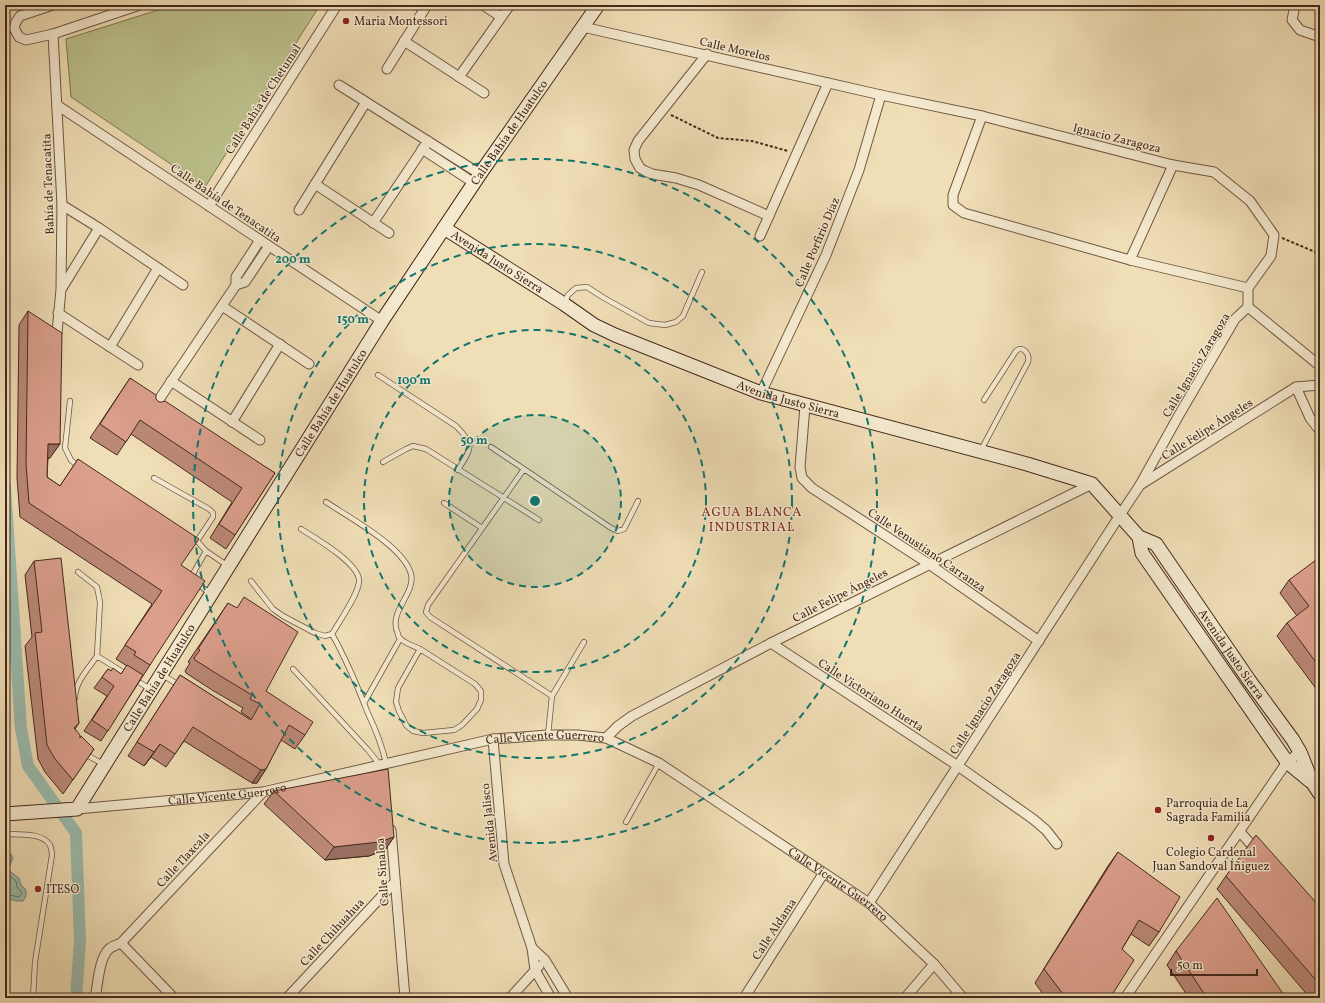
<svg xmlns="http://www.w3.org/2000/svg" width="1325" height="1003" font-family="Vollkorn,serif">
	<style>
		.green { fill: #bcc18c; stroke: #807554 }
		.water { fill: #9abcaf; stroke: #788175 }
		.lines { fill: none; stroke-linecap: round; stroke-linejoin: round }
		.shore { stroke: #707266; stroke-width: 1 }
		.canal { stroke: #9abcaf; stroke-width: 12 }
		.lane-casing { stroke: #705643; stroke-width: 6 }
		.street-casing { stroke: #705643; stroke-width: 11 }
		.secondary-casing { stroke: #45291d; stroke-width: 15 }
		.path { stroke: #45291d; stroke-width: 2; stroke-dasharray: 3 2; stroke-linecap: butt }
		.lane { stroke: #f5ead0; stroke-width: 4.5 }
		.street { stroke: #f5ead0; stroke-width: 9 }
		.secondary { stroke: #f5ead0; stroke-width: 13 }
		.wall { fill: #bc8978; stroke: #45291d }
		.shaded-wall { fill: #996f62; stroke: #45291d }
		.building { fill: #db9f8c; stroke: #45291d }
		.ring { fill: none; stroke: #0f766e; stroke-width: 2; stroke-dasharray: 7 5 }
		.poi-dot { fill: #8f2418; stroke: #f5ead0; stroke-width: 1.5 }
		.labels { text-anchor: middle; stroke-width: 3; stroke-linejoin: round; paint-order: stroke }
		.poi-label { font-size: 12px; fill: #45291d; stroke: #f5ead0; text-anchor: start }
		.street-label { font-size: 12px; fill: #45291d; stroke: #f5ead0 }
		.neighbourhood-label { font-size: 13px; letter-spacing: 1px; fill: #7a1f14; stroke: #f5ead0 }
		.centre { fill: #0f766e; stroke: #f5ead0; stroke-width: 2 }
		.ring-label { font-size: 12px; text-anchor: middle; font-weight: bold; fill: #0f766e; stroke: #f5ead0; stroke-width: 3; stroke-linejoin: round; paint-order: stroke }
	</style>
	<rect width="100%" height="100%" fill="#f0deb6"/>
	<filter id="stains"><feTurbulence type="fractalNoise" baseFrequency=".005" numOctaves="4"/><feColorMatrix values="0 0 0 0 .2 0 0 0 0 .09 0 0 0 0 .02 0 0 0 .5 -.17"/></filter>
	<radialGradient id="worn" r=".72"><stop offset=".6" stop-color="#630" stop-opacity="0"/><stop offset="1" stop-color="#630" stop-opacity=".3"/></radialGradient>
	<path class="green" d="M174,5H320L205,187L71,97L66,39Z"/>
	<path class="water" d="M8,854H11L13,858L8,870L19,878L21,885L26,890V896L23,901H17L5,898V855Z"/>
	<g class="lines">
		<path class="shore" d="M5,872L16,881L17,887L22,893L19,897L5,894"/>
		<path class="canal" d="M5,487L21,729L28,766L76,833L80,941L76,998"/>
		<defs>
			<path id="lane" d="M565,302L568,295L576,288L587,287L604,298L649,323L665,325L676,322L683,316L702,272
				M378,375L456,426C476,446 471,448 458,470
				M70,401L65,448L71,460L79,467
				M491,447L524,469
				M981,450L1028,362C1030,354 1023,345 1016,351L984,400
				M383,462L406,449L413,446L426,449L539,520
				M154,478L209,509L213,513V517L197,541
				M326,502C350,518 404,547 411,574C416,594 387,612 398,634C398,636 399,638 401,639C406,644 414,646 420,649L398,688L396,702L399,711L406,725L413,731L423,733L454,730L462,725L477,709L481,700V691L475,684L420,649
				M444,503L482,528
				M192,538L197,541L206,551L194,572L193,578L196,583L210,593
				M206,551L228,566
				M78,572L97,587L100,602L97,656
				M251,581L273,609L283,616L315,633L325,636L332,634C339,622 358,595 359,582C361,564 315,538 301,529
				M332,634C346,659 357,685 367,711C375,728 382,745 386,763
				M293,669L368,750L380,765
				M163,675L180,686
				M134,679L150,689
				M552,696L584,642
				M75,698C75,682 89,668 97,656L126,674
				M364,703L400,639
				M548,735L552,696L430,617L426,612L428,605L524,469L611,528L618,531L624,529L638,501
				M85,754L103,764
				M626,822L659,763
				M5,834C18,835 42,832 50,845C51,848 52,852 52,855L35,962L33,998"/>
			<g id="street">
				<path d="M53,5L20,16L16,22L14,28L19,37L26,40L53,34L140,5"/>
				<path d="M483,5L501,17"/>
				<path d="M1295,5L1292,20L1300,30L1320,37"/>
				<path d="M583,27L881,95L982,116L1173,165L1214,172L1250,201L1274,235L1271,256L1248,288V307L1235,319L1179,415L1140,485"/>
				<path d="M53,34L62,205L61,289L57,333"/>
				<path d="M404,41L484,93"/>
				<path d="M707,54L638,141L634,150L635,159L640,168L645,171L652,174L676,178L699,185L769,216"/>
				<path d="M387,69L427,5"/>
				<path d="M459,77L510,5"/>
				<path d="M339,85L480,174"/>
				<path d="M57,105L382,321"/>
				<path d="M982,116L953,195V205L964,213L1130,260L1248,288"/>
				<path d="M422,149L474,183"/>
				<path d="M315,184L389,233"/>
				<path d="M62,205L99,228L183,285"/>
				<path d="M209,206L337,5"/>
				<path d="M299,210L366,102"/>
				<path d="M373,223L428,141"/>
				<path d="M760,236L828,83"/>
				<path d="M1130,260L1173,165"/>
				<path d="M236,285L245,282L269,246"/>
				<path d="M62,288L99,228"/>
				<path d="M222,306L309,364"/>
				<path d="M1248,307L1320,366"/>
				<path d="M58,313L138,365"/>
				<path d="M110,347L158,268"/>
				<path d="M171,381L260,440"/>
				<path d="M1296,387L1310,418L1320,431"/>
				<path d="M761,393L826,255L859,170L881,95"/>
				<path d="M805,406L800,467L802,478L812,488L929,564L1039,641"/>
				<path d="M152,410L236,285V277L260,240"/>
				<path d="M232,422L280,344"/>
				<path d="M771,643L958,766L1033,819L1046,830L1057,844"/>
				<path d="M606,738L618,726L632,716L771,643L1092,484"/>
				<path d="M493,739L504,864L532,948L535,970L551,998"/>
				<path id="s1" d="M77,809L263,792L493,739L548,735H577L606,738L659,763L869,903L934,964L963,998"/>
				<path d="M391,830L405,998"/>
				<path d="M1240,832L1258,852"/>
				<path d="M869,903L1120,515L1140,485L1296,387L1320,385"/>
				<path d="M121,943L174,998"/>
				<path d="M532,948L545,960L568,998"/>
				<path d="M95,998C98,984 99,958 109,949C112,946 117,945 121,943L263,792"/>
				<path d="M287,998L395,882"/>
				<path d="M510,998L539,966"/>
				<path d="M744,998L823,874"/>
				<path d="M905,998L934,964"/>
				<path d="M1125,998L1287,762L1300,752"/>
			</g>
			<g id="secondary">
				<path id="s2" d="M444,228L564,304L594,325L615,335L761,393L1027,464L1092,484L1139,537L1156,544L1249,680L1293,740L1300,752L1312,782L1320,794"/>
				<path d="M1139,537L1142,553L1278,749L1287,762L1310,781"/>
				<path id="s3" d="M5,814L77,809L382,321L480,174L598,5"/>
			</g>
		</defs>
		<use href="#lane" class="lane-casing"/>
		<use href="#street" class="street-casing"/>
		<use href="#secondary" class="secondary-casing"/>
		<path class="path" d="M671,115L718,138L752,141L788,151
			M1282,238L1320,254"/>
		<use href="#lane" class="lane"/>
		<use href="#street" class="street"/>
		<use href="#secondary" class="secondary"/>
	</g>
	<path class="wall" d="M28,311L50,458H48L47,477L60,486L78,459L181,565L150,665L101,741L84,731L107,696L94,688L108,669L111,671L121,674L127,666L116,659L152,604L20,517L17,478L19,325Z
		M130,378L156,399L159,402L275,473L226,549L210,538L232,502L131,434L117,455L90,438Z
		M34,561L79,723L75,729L80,738L94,749L63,794L45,772L38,759L25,646L32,637L25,575Z
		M1320,566V694L1277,636L1287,623L1297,616L1280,593L1289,580Z
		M228,603L266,691L305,735L295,749L281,740L266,769L257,783H252L184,741L166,767L151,757L144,766L128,756L180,675L249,719L250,718L241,712L243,708L212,690L186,673L185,671L190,663L188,662Z
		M274,791L394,837L385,850L369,856L325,860L264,804Z
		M1118,852L1159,932L1149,946L1131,934L1122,949L1110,998H1046L1035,983L1108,866Z
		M1226,876L1320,907V998H1310L1217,889Z
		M1176,951L1286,998H1189L1167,965Z"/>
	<path class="shaded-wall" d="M48,444H60L50,458H39Z
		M160,744L151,757L144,766L154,752Z
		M266,769L257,783H252L261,770Z
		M394,837L385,850L369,856L325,860L334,847Z"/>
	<path class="building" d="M28,311L62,333L60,444H48L47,477L60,486L78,459L199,539L181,565L205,581L150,665L134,655L136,652L125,645L162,591L29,503L26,464Z
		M130,378L156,395V399L159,402H162L165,401L275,473L235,535L219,524L242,488L140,420L126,442L100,424Z
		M61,558L79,723L74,728L80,735V738L81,736L94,749L73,780L55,759L47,745L35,633L42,632L34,561Z
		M1316,560L1320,566V668L1287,623L1309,606L1289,580Z
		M244,597L298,632L266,691L313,722L305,735L289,725L266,769L261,770L193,727L175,754L160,744L154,752L137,742L180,675L251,720L260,704L250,699L252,695L222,677L195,660L194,658L200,650L198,649L228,603L237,608Z
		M127,665L143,675L108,731L92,720L114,686L102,677L108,669L111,671L113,668L121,674Z
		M388,769L394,837L379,842L334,847L274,791Z
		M1256,835L1320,907V985L1226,876Z
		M1118,852L1180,897L1159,932L1139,920L1122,949L1134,960L1110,998H1066L1044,969Z
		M1217,898L1286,998H1207L1176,951Z"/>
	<circle cx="535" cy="501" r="86" fill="#0f766e" fill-opacity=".12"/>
	<g class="ring">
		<circle cx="535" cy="501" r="86"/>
		<circle cx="535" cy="501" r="171"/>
		<circle cx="535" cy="501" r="257"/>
		<circle cx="535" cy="501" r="342"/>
	</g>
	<g class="poi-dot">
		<circle cx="346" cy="21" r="4"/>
		<circle cx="1158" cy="810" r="4"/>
		<circle cx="1211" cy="838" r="4"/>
		<circle cx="38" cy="889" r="4"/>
	</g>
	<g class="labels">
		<g class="poi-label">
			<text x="354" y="25">Maria Montessori</text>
			<text x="1166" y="807">Parroquia de La<tspan x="1166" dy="14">Sagrada Familia</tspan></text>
			<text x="1211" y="856" text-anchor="middle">Colegio Cardenal<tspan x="1211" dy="14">Juan Sandoval Íñiguez</tspan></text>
			<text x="46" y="893">ITESO</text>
		</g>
		<g class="street-label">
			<text transform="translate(735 49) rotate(13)" y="4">Calle Morelos</text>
			<text transform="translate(263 99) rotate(-57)" y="4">Calle Bahía de Chetumal</text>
			<text dy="4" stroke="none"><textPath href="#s3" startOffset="875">Calle Bahía de Huatulco</textPath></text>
			<text transform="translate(1117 138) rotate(14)" y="4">Ignacio Zaragoza</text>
			<text transform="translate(48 184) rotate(-92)" y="4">Bahía de Tenacatita</text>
			<text transform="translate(226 203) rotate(34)" y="4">Calle Bahía de Tenacatita</text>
			<text transform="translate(817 242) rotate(-67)" y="4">Calle Porfirio Díaz</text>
			<text dy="4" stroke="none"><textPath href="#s2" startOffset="63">Avenida Justo Sierra</textPath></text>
			<text transform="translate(1196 365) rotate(-59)" y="4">Calle Ignacio Zaragoza</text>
			<text dy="4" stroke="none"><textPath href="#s2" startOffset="387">Avenida Justo Sierra</textPath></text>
			<text dy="4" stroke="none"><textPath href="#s3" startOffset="551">Calle Bahía de Huatulco</textPath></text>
			<text transform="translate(1207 429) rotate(-32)" y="4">Calle Felipe Ángeles</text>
			<text transform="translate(927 550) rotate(34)" y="4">Calle Venustiano Carranza</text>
			<text transform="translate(840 595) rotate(-27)" y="4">Calle Felipe Ángeles</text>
			<text dy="4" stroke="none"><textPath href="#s2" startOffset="925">Avenida Justo Sierra</textPath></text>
			<text dy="4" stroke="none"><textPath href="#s3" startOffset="227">Calle Bahía de Huatulco</textPath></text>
			<text transform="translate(871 695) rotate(33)" y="4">Calle Victoriano Huerta</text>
			<text transform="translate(985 703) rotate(-57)" y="4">Calle Ignacio Zaragoza</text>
			<text dy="4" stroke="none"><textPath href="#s1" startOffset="475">Calle Vicente Guerrero</textPath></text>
			<text dy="4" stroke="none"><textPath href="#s1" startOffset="151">Calle Vicente Guerrero</textPath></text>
			<text transform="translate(489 823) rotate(-96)" y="4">Avenida Jalisco</text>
			<text transform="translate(183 859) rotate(-47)" y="4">Calle Tlaxcala</text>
			<text transform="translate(382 872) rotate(-94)" y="4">Calle Sinaloa</text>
			<text dy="4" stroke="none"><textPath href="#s1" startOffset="811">Calle Vicente Guerrero</textPath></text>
			<text transform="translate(774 929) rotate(-57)" y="4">Calle Aldama</text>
			<text transform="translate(332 932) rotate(-47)" y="4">Calle Chihuahua</text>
		</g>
		<g class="neighbourhood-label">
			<text x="752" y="516">AGUA BLANCA<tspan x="752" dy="15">INDUSTRIAL</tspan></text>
		</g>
	</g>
	<circle cx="535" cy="501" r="6" class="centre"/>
	<g class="ring-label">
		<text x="293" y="263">200 m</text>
		<text x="353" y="323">150 m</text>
		<text x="414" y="384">100 m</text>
		<text x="474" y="444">50 m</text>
	</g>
	<rect width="1325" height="1003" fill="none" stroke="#f0deb6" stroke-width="20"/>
	<rect x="6" y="6" width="1313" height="991" fill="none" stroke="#45291d" stroke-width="2"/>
	<rect x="10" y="10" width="1305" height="983" fill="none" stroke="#45291d"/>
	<path d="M1171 969v6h86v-6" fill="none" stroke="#45291d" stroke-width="2"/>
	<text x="1177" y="969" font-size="12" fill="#45291d" stroke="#f5ead0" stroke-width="3" paint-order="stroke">50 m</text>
	<rect width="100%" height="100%" filter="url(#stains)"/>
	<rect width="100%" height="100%" fill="url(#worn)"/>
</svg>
